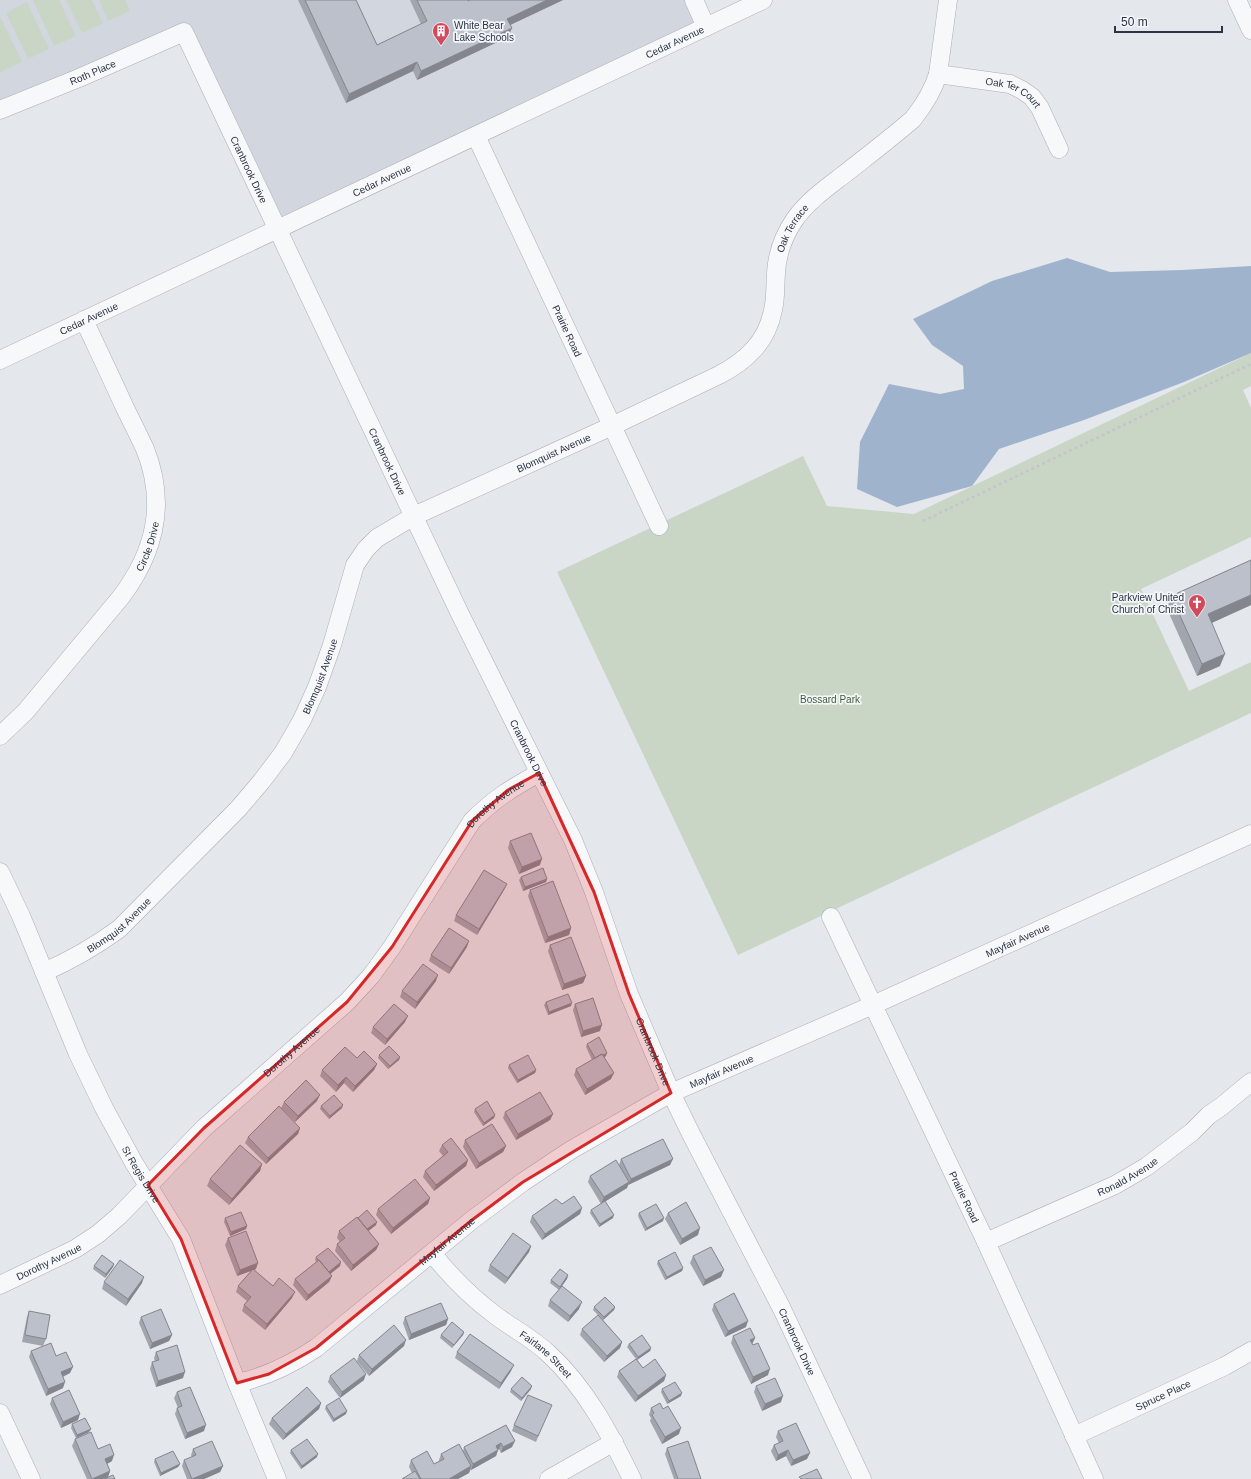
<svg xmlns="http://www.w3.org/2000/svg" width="1251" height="1479" font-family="Arial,sans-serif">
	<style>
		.built { fill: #d2d6de }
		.green { fill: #c9d6c5 }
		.water { fill: #9fb4cc }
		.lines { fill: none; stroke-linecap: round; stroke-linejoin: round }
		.minor-casing { stroke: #a9aeb7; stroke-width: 19 }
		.path { stroke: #c2c5cb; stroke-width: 2.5; stroke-dasharray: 3 3; stroke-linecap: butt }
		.minor { stroke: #f7f8fa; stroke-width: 18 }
		.wall { fill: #a1a5ae }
		.shaded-wall { fill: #83868d }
		.building { fill: #bbc0ca; stroke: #83868d }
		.marked { fill: #d62828; fill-opacity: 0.2; stroke: #d62828; stroke-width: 3; stroke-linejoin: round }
		.labels { text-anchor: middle; stroke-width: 3.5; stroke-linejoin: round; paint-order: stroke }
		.poi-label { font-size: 10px; fill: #2b3445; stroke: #f4f6f9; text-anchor: start }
		.street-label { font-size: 10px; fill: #2b3445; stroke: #f4f6f9 }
		.park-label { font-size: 10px; fill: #3f6138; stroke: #f4f6f9 }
	</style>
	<rect width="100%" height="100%" fill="#e4e7ec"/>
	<path class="built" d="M0,0H694L706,27L277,229L184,32L0,110Z"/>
	<path class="green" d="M33,0H59L76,36L54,46Z
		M66,0H92L103,23L82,33Z
		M99,0H125L130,11L108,21Z
		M27,2L49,49L28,59L6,13Z
		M0,16L22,62L0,72Z
		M1251,353V386L1243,390L1251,408V537L1141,589L1189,691L1251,662V713L738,955L557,572L803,456L827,506L914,514Z"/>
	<path class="water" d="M1067,258L1110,272L1182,270L1251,266V353L1184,382L1084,420L999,449L972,486L897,507L857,489L860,442L889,384L940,394L964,389L963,366L932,345L913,319L992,281Z"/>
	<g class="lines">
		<defs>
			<g id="minor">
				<path d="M694,0L706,27"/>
				<path d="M1237,0L1251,30"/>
				<path id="s1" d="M938,74L1010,84L1022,90L1032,97L1040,108L1059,149"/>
				<path id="s2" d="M0,110L79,78L184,32L460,614L573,840L594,892L629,994L671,1093L691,1134L782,1309L862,1479"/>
				<path id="s3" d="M476,136L659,526"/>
				<path id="s4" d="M0,360L763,0"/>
				<path id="s5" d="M0,736L26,711L121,597C155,552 167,504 145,449C139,436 132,422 125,408C112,379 98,350 84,320"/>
				<path id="s6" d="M0,872L21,916L78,1054L104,1108L134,1163L181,1239L237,1383L277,1479"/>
				<path id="s7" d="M831,917L986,1242L1094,1479"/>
				<path id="s8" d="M44,972C72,960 94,947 119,929L238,809L261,782L283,753L302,720L317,687L332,645L355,565L366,549L377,538L414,516L612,426L719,375C746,361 767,342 773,310C776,298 775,285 776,273C777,254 784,235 795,219C807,202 825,189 842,176C866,157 890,139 913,119C924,105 933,91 938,74L948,0"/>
				<path id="s9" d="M986,1242L1115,1185L1146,1167L1192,1132L1209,1115L1222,1106L1251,1082"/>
				<path id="s10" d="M432,1253C450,1276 471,1297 495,1315C512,1328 532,1338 549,1354C586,1388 610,1434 632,1479"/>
				<path id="s11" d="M0,1285L75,1249L98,1234L119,1216L204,1128L347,1002L371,976L392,947L472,821C495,798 512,788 539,773"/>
				<path id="s12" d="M237,1383C266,1377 292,1364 316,1348L472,1220L523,1182L571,1150L671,1093L873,1005L1251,834"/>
				<path d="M0,1413L31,1479"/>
				<path id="s13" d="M1074,1436L1225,1366L1251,1351"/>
				<path d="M549,1479L614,1442"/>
			</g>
		</defs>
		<use href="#minor" class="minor-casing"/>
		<path class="path" d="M923,521L1251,364"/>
		<use href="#minor" class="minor"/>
	</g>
	<path class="wall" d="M298,0H356L377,45L421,24L410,0H468V1L563,0L510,25L508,37L417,80L413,71L346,103Z
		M1251,560V605L1211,623L1220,666L1197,676L1167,609L1171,596Z
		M510,841L540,865L519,874L508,848Z
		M521,877L547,879L546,882L523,891L519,880Z
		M507,884L504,890L477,935L454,921L456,915Z
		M530,890L571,928L569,935L545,943L528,896Z
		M550,945L586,976L583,983L562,990L548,951Z
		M467,947L449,974L429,961L431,955Z
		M436,981L415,1009L400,997L402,991Z
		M546,1002L571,1006L548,1015L544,1005Z
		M575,1004L600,1031L581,1037L573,1010Z
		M405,1022L385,1045L371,1033L373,1027Z
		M587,1044L606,1056L604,1057L611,1079L585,1095L574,1075L576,1069L592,1060L586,1047Z
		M379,1055L400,1057L399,1060L388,1069L378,1058Z
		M357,1058L377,1064L374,1070L353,1092L344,1083L336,1092L320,1076L322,1070Z
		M509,1065L536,1070L535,1073L517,1083L508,1068Z
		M317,1101L295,1122L281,1108L284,1102Z
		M321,1106L342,1108L329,1119L320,1109Z
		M475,1109L495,1115L494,1118L483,1126L474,1112Z
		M505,1112L553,1114L550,1120L516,1140L503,1118Z
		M300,1128L298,1134L266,1164L245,1143L248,1137Z
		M465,1140L506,1146L503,1152L476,1169L463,1147Z
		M442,1145L468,1160L466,1166L434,1191L423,1177L425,1171L443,1156L439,1151Z
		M621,1159L670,1165L628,1185L627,1188L601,1204L588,1182L590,1176L619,1165Z
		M262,1164L260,1171L229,1205L207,1186L210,1179Z
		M430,1198L428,1204L391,1234L376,1215L378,1209Z
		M582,1208L580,1214L542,1240L530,1222L532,1216Z
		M591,1210L613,1218L599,1227L590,1213Z
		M639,1213L663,1221L645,1231L638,1216Z
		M668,1213L698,1235L680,1245L665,1219Z
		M225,1218L247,1226L246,1229L230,1236L224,1222Z
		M358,1218L376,1225L368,1231L379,1244L376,1250L351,1271L335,1251L337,1244L340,1242L337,1238L339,1231Z
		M228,1238L256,1269L254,1270L273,1286L292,1298L265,1330L242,1311L244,1305L247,1301L236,1292L238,1286L251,1271L237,1276L225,1245Z
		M531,1246L529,1252L505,1284L488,1271L490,1265Z
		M693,1256L721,1277L703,1286L690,1263Z
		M316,1257L340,1266L330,1274L332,1276L329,1282L306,1301L293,1285L295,1279L316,1262L315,1260Z
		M658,1261L683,1268L682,1271L665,1280L657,1264Z
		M114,1264L113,1267L105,1278L93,1269L94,1266Z
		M568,1275L567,1279L559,1290L550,1283L551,1280Z
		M104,1282L142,1283L126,1306L102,1289Z
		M550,1300L579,1309L568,1322L548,1306Z
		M714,1304L746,1327L725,1337L712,1310Z
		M594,1307H615L614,1310L603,1320L622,1342L620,1348L604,1362L580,1335L582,1329L598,1315L593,1310Z
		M29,1311L46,1339L43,1346L22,1342L27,1317Z
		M141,1317L172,1335L169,1341L150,1349L139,1323Z
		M405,1317L448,1319L446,1325L409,1340L403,1323Z
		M464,1332L463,1335L452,1348L440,1338L441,1335Z
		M733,1336L755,1338L752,1344L768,1375L751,1384L731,1343Z
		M629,1344L651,1348L650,1351L637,1360L643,1368L666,1375L664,1381L635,1402L617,1377L619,1371L636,1359L627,1347Z
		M404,1346L369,1376L357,1361L359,1355Z
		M31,1351L56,1356L70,1373L63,1377V1388L46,1396L29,1357Z
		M156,1352L183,1378L156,1387L150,1369L152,1362H155L154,1358Z
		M457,1352L511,1371L499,1389L455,1358Z
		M330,1376L364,1380L340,1398L328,1382Z
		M756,1386L781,1402L762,1411L754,1392Z
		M511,1389H531L521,1401L510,1392Z
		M662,1389L681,1396L667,1404L661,1392Z
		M177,1392L204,1431L185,1439L175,1414L177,1408H178L174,1398Z
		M52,1398L78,1420L61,1428L50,1404Z
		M321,1403L319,1409L283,1440L269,1424L272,1418Z
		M326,1406L346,1414L333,1422L325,1409Z
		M651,1408L679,1434L662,1444L650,1421L651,1418L649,1415Z
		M549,1411L536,1442L512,1431L514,1425Z
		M72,1424L89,1432L76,1438L71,1428Z
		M506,1425L512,1447L501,1453L499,1449L498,1450L496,1456L471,1470V1469L469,1473L458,1479H402L412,1473L409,1467L411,1460L434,1464L439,1461V1460L441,1454L463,1451L464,1447Z
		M778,1431L807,1459L791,1466L786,1456L776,1461L771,1451L774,1445L779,1443L776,1437Z
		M75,1439L98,1449L112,1461L107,1464L110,1471L108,1477L103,1479H87L72,1446Z
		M667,1448L701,1479H674L665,1454Z
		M193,1449L223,1466L220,1472L204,1479H187L182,1466L184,1460L192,1457L191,1455Z
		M291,1450L317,1457L301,1469L290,1453Z
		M155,1459L180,1464L178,1467L160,1476L154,1462Z"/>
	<path class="shaded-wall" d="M547,0H563L504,28L507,19Z
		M512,28L508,37L417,80L421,71Z
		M417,62L413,71L346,103L349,94Z
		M1251,595V605L1203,627L1208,614Z
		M1225,654L1220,666L1197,676L1202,664Z
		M542,859L540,865L519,874L522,867Z
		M547,879L546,882L523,891L525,887Z
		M507,884L504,890L477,935L479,929Z
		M571,928L569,935L545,943L548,937Z
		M469,941L467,947L449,974L451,968Z
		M438,975L436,981L415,1009L417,1002Z
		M586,976L583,983L562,990L564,984Z
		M572,1003L571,1006L548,1015L549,1012Z
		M408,1016L405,1022L385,1045L387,1039Z
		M602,1025L600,1031L581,1037L583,1031Z
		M607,1053L606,1056L594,1063L596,1060Z
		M400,1057L399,1060L388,1069L390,1066Z
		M377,1064L374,1070L353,1092L355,1086Z
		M536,1070L535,1073L517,1083L518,1080Z
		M614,1073L611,1079L585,1095L587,1089Z
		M346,1077L344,1083L336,1092L338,1085Z
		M320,1095L317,1101L295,1122L298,1116Z
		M343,1105L342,1108L329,1119L330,1116Z
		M553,1114L550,1120L516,1140L518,1134Z
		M495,1115L494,1118L483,1126L484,1123Z
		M300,1128L298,1134L266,1164L268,1158Z
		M506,1146L503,1152L476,1169L479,1163Z
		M673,1159L670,1165L628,1185L631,1179Z
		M468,1160L466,1166L434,1191L436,1185Z
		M262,1164L260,1171L229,1205L232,1199Z
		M629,1182L627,1188L601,1204L604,1197Z
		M430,1198L428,1204L391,1234L393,1228Z
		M582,1208L580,1214L542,1240L545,1234Z
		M614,1215L613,1218L599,1227L600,1224Z
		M664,1218L663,1221L645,1231L647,1228Z
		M377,1222L376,1225L366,1233L367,1229Z
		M247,1226L246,1229L230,1236L231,1232Z
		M700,1228L698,1235L680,1245L682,1239Z
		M379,1244L376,1250L351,1271L353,1265Z
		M531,1246L529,1252L505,1284L508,1278Z
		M341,1262L340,1266L328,1276L329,1272Z
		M258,1263L256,1269L237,1276L240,1270Z
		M114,1264L113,1267L105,1278L106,1274Z
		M683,1268L682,1271L665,1280L667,1277Z
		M724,1270L721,1277L703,1286L705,1280Z
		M568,1275L567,1279L559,1290L560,1287Z
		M332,1276L329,1282L306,1301L308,1295Z
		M144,1277L142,1283L126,1306L128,1299Z
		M295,1292L292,1298L265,1330L267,1324Z
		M582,1302L579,1309L568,1322L570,1316Z
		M615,1307L614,1310L603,1320L604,1317Z
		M448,1319L446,1325L409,1340L411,1334Z
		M748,1321L746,1327L725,1337L728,1331Z
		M464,1332L463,1335L452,1348L454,1345Z
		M172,1335L169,1341L150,1349L152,1343Z
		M755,1338L752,1344L750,1340Z
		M406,1340L404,1346L369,1376L372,1369Z
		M622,1342L620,1348L604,1362L607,1356Z
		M651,1348L650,1351L637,1360L638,1357Z
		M514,1365L511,1371L499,1389L501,1383Z
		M73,1367L70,1373L59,1378L61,1372Z
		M770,1369L768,1375L751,1384L753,1377Z
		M185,1372L183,1378L156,1387L158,1381Z
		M366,1374L364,1380L340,1398L342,1392Z
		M666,1375L664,1381L635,1402L638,1396Z
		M65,1382L63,1388L46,1396L48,1389Z
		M532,1386L531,1389L521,1401L522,1398Z
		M682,1393L681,1396L667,1404L669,1401Z
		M783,1396L781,1402L762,1411L765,1404Z
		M321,1403L319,1409L283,1440L286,1434Z
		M347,1411L346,1414L333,1422L334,1419Z
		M80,1414L78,1420L61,1428L63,1422Z
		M206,1425L204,1431L185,1439L187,1433Z
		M681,1428L679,1434L662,1444L665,1437Z
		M91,1429L89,1432L76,1438L77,1435Z
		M515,1441L512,1447L501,1453L503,1447Z
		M501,1443L499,1449L493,1452L496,1446Z
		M498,1450L496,1456L471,1470L473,1464Z
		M788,1450L786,1456L776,1461L778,1455Z
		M810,1453L807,1459L791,1466L793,1460Z
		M318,1454L317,1457L301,1469L302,1466Z
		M114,1455L112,1461L103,1466L105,1459Z
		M180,1464L178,1467L160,1476L161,1473Z
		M223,1466L220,1472L204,1479H192Z
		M471,1466L469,1473L458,1479H449Z
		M110,1471L108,1477L103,1479H92Z"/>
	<path class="building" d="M305,0H356L377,45L427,21L417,0H468V1L470,0H547L507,19L512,28L421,71L417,62L349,94Z
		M1251,560V595L1208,614L1225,654L1202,664L1171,596Z
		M531,833L542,859L522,867L510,841Z
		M543,868L547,879L525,887L521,877Z
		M484,870L507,884L479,929L456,915Z
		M553,881L571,928L548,937L530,890Z
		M449,928L469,941L451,968L431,955Z
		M571,937L586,976L564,984L550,945Z
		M423,964L438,975L417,1002L402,991Z
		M568,994L572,1003L549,1012L546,1002Z
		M593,998L602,1025L583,1031L575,1004Z
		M394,1004L408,1016L387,1039L373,1027Z
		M599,1037L607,1053L603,1055L602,1054L595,1058L587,1044Z
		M389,1046L400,1057L390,1066L379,1055Z
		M345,1047L357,1058L364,1051L377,1064L355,1086L346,1077L338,1085L322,1070Z
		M602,1054L614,1073L587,1089L576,1069Z
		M528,1055L536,1070L518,1080L509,1065Z
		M306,1080L320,1095L298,1116L284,1102Z
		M540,1092L553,1114L518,1134L505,1112Z
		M334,1095L343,1105L330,1116L321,1106Z
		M487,1101L495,1115L484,1123L475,1109Z
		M279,1106L300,1128L268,1158L248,1137Z
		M492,1124L506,1146L479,1163L465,1140Z
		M451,1138L468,1160L436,1185L425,1171L448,1152L442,1145Z
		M663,1139L673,1159L631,1179L621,1159Z
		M240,1145L262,1164L232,1199L210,1179Z
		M616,1160L629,1182L604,1197L590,1176Z
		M415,1179L430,1198L393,1228L378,1209Z
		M574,1196L582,1208L545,1234L532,1216L556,1199L562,1204Z
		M605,1201L614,1215L600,1224L591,1210Z
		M686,1202L700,1228L682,1239L668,1213Z
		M656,1204L664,1218L647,1228L639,1213Z
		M367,1210L377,1222L367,1229L358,1218Z
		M241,1212L247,1226L231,1232L225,1218Z
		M357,1217L379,1244L353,1265L337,1244L345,1238L339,1231Z
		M246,1231L258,1263L240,1270L228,1238Z
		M513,1233L531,1246L508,1278L490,1265Z
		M711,1247L724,1270L705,1280L693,1256Z
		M328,1248L341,1262L329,1272L319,1260H318L316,1257Z
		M675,1252L683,1268L667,1277L658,1261Z
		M102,1255L114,1264L106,1274L94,1266Z
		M120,1260L144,1277L128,1299L104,1282Z
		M319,1260L332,1276L308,1295L295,1279Z
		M253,1269L273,1286L279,1278L295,1292L267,1324L244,1305L251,1297L238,1286Z
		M560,1269L568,1275L560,1287L551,1280Z
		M562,1286L582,1302L570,1316L550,1300Z
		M734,1293L748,1321L728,1331L714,1304Z
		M605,1297L615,1307L604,1317L594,1307Z
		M441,1303L448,1319L411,1334L405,1317Z
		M161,1309L172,1335L152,1343L141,1317Z
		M29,1311L50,1315L46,1339L25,1335Z
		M598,1315L622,1342L607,1356L582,1329Z
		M452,1322L464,1332L454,1345L441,1335Z
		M394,1325L406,1340L372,1369L359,1355Z
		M750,1328L755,1338L750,1340L753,1345L758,1343L770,1369L753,1377L733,1336Z
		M470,1334L514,1365L501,1383L457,1352Z
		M642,1335L651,1348L638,1357L629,1344Z
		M51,1343L56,1356L66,1352L73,1367L61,1372L65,1382L48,1389L31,1351Z
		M177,1345L185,1372L158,1381L152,1362L159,1360L156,1352Z
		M354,1358L366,1374L342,1392L330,1376Z
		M636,1359L643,1368L655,1359L666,1375L638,1396L619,1371Z
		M522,1377L532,1386L522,1398L511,1389Z
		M775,1378L783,1396L765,1404L756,1386Z
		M675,1382L682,1393L669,1401L662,1389Z
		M190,1387L206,1425L187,1433L177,1408L182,1406L177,1392Z
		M307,1387L321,1403L286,1434L272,1418Z
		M69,1390L80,1414L63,1422L52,1398Z
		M528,1395L552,1405L538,1436L514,1425Z
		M339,1398L347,1411L334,1419L326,1406Z
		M660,1403L663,1409L668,1406L681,1428L665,1437L652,1415L654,1413L651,1408Z
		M85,1418L91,1429L77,1435L72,1424Z
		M796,1423L810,1453L793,1460L788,1450L778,1455L774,1445L783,1441L778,1431Z
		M506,1425L515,1441L503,1447L501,1443L496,1446L498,1450L473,1464L464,1447Z
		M91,1432L98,1449L110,1444L114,1455L105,1459L110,1471L92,1479L75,1439Z
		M307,1439L318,1454L302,1466L291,1450Z
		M212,1441L223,1466L192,1479L184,1460L196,1455L193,1449Z
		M688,1441L701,1479H678L667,1448Z
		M459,1444L471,1466L449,1479H421L411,1460L427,1451L434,1464L444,1459L441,1454Z
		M173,1451L180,1464L161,1473L155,1459Z
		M817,1469L822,1479H801L799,1477Z
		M415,1471L420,1479H402Z
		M113,1475L115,1479H104Z"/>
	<path class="marked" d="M539,773L594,892L629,994L671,1093L523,1182L472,1220L316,1348L269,1374L237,1383L181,1239L148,1185L204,1128L347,1002L392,947L472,821L508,790Z"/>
	<defs>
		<symbol id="building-pin" viewBox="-11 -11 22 30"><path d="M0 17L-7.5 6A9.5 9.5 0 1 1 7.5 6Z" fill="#d1495b" stroke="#f4f6f9"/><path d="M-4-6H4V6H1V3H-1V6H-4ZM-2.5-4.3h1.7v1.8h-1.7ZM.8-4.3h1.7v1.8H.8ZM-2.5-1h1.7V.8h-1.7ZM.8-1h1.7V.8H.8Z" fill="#fff"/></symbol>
		<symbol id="church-pin" viewBox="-11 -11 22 30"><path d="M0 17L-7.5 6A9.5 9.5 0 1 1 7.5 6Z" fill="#d1495b" stroke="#f4f6f9"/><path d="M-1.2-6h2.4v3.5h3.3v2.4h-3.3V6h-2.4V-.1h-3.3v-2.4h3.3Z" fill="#fff"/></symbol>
	</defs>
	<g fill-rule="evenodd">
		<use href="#building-pin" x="431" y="21" width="20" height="27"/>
		<use href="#church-pin" x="1187" y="593" width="20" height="27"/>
	</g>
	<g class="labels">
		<g class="poi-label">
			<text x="454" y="29">White Bear<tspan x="454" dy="12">Lake Schools</tspan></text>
			<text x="1184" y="601" text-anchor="end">Parkview United<tspan x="1184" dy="12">Church of Christ</tspan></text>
		</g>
		<g class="street-label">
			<text dy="4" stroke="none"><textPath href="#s4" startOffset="746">Cedar Avenue</textPath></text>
			<text dy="4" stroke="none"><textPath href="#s2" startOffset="100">Roth Place</textPath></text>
			<text dy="4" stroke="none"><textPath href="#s1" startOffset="79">Oak Ter Court</textPath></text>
			<text dy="4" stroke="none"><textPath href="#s2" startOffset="352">Cranbrook Drive</textPath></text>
			<text dy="4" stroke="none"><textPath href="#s4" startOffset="422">Cedar Avenue</textPath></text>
			<text dy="4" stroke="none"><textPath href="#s8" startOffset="1117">Oak Terrace</textPath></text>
			<text dy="4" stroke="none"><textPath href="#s4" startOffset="98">Cedar Avenue</textPath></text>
			<text dy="4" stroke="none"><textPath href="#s3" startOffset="215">Prairie Road</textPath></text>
			<text dy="4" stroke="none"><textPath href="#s8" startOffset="761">Blomquist Avenue</textPath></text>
			<text dy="4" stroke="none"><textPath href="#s2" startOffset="675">Cranbrook Drive</textPath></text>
			<text dy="4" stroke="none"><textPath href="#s5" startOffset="242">Circle Drive</textPath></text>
			<text dy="4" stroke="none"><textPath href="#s8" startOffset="413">Blomquist Avenue</textPath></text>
			<text dy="4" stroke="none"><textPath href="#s2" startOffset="999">Cranbrook Drive</textPath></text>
			<text dy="4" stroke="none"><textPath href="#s11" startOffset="701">Dorothy Avenue</textPath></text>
			<text dy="4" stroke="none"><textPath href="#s8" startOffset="89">Blomquist Avenue</textPath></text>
			<text dy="4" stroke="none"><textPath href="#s12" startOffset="904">Mayfair Avenue</textPath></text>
			<text dy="4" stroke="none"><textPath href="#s11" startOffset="377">Dorothy Avenue</textPath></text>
			<text dy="4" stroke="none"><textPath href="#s2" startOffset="1323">Cranbrook Drive</textPath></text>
			<text dy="4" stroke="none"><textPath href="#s12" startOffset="580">Mayfair Avenue</textPath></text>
			<text dy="4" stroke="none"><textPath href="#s6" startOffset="334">St Regis Drive</textPath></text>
			<text dy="4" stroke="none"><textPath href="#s9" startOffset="156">Ronald Avenue</textPath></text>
			<text dy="4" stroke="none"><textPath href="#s7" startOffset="310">Prairie Road</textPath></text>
			<text dy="4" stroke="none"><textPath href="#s12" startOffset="256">Mayfair Avenue</textPath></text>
			<text dy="4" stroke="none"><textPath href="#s11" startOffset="54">Dorothy Avenue</textPath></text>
			<text dy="4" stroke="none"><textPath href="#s2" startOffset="1647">Cranbrook Drive</textPath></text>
			<text dy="4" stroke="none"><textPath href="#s10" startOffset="153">Fairlane Street</textPath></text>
			<text dy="4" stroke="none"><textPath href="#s13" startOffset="98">Spruce Place</textPath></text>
		</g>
		<g class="park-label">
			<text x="830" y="703">Bossard Park</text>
		</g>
	</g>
	<path d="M1115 26v6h107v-6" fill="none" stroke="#2b3445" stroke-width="2"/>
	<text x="1121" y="26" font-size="12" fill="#2b3445" stroke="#f4f6f9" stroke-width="3" paint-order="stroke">50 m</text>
</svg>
